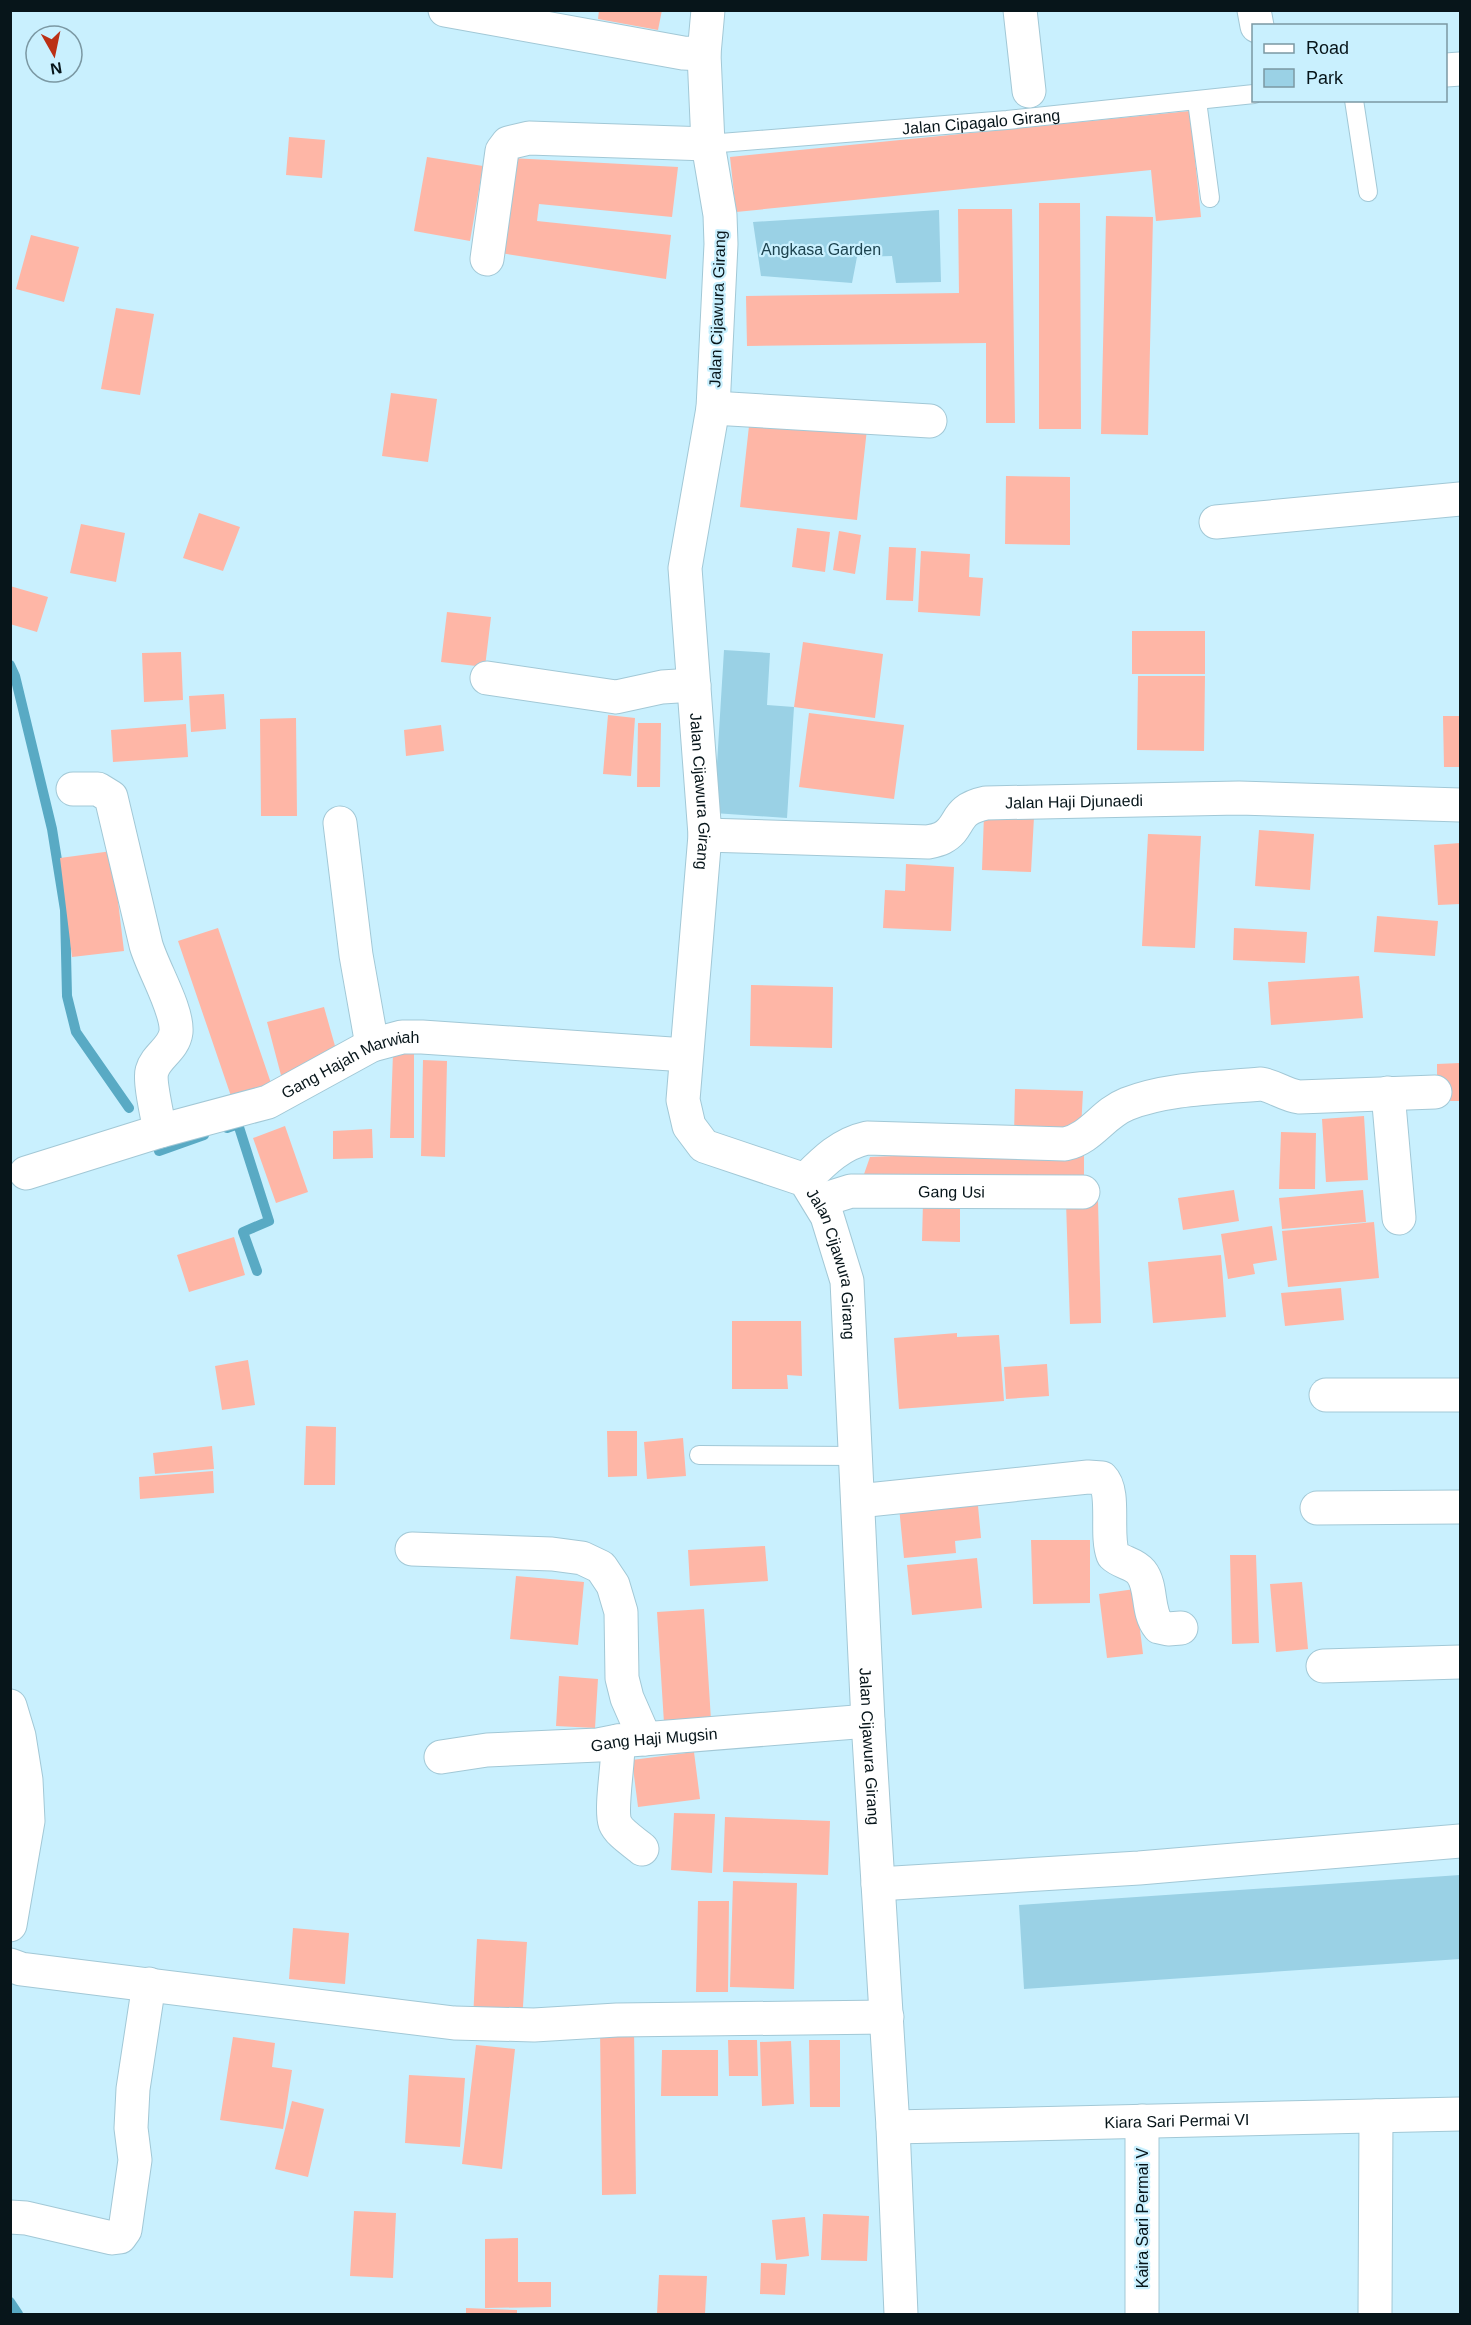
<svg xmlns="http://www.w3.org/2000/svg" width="1471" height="2325" font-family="Helvetica,sans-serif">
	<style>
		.green { fill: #9ad1e5 }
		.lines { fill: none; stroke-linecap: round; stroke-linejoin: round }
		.stream { stroke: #59aac4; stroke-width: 10 }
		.building { fill: #feb6a6 }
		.lane-casing { stroke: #a2c8d6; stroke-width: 20 }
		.street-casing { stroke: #a2c8d6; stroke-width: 35 }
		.lane { stroke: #fff; stroke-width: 18 }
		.street { stroke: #fff; stroke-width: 33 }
		.labels { text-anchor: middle; stroke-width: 4.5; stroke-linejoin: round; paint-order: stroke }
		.street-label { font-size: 16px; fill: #07151a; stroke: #c9f0fe }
		.park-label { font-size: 16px; fill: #1d434f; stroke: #c9f0fe }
	</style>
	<rect width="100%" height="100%" fill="#c9f0fe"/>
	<path class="green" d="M939,210L941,282L896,283L892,256L857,257L852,283L761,276L753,222Z
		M724,650L770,653L767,705L794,707L787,818L714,813Z
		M1460,1875V1959L1024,1989L1019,1905Z"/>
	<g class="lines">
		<path class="stream" d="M10,665L15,676L52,829L65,910L67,996L76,1032L129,1108
			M227,1128L238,1124L269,1221L243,1232L257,1271
			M159,1151L204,1135
			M10,2302L18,2314"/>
	</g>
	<path class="building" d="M599,10H662L658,30L598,19Z
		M1190,111L1201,217L1156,221L1151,170L736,212L730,157Z
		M289,137L325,140L322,178L286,175Z
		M427,157L483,166L470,241L414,231Z
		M511,158L678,167L672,217L539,204L537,221L671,235L666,279L500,253Z
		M1039,203H1080L1081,429H1039Z
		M958,209H1012L1015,423H986V343L747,346L746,296L959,293Z
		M1106,216L1153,217L1148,435L1101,434Z
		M31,235L79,247L64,302L16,289Z
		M116,308L154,314L140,395L101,389Z
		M391,393L437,399L428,462L382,456Z
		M750,417L867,429L857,520L740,507Z
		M1006,476L1070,477V545L1005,544Z
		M199,513L240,527L223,571L183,558Z
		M81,524L125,533L116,582L70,573Z
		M797,528L830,532L825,572L792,567Z
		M839,531L861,535L855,574L833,570Z
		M889,547L916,548L913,601L886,600Z
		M921,551L970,554L969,577L983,578L980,616L918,612Z
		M10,586L48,597L37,632L10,624Z
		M447,612L491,617L485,667L441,662Z
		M1132,631H1205V674H1132Z
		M803,642L883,654L875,718L794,707Z
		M181,652L183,700L144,702L142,653Z
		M1138,676H1205L1204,751L1137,750Z
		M224,694L226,729L191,732L189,696Z
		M809,713L904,725L894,799L799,787Z
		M608,715L635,718L631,776L603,774Z
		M1443,716H1460V767H1444Z
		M296,718L297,816H261L260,719Z
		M638,723H661L660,787H637Z
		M186,724L188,757L113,762L111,730Z
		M441,725L444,751L406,756L404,730Z
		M984,815L1034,817L1031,872L982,870Z
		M1259,830L1314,834L1310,890L1255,886Z
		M1148,834L1201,836L1195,948L1142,946Z
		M1460,843V904L1438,905L1434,845Z
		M112,851L124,951L72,957L60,858Z
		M906,864L954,867L951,931L883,928L885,890L905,891Z
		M1377,916L1438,921L1435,956L1374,952Z
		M218,928L273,1089L233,1102L178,941Z
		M1234,928L1307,932L1305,963L1233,960Z
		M1359,976L1363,1018L1271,1025L1268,982Z
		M751,985L833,987L832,1048L750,1046Z
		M324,1007L337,1053L282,1079L267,1022Z
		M414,1050V1138H390L393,1053Z
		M423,1060L447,1061L445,1157L421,1156Z
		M1460,1063V1101H1437V1064Z
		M1015,1089L1083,1091L1081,1130L1014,1135Z
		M1364,1116L1368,1180L1326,1182L1322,1119Z
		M285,1126L308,1192L276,1203L253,1138Z
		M372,1129L373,1158L333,1159V1131Z
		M1281,1132L1316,1133L1315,1189H1279Z
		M1084,1148V1178L863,1177L870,1157Z
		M1234,1190L1239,1221L1183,1230L1178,1198Z
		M1363,1190L1366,1222L1282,1229L1279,1198Z
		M1098,1201L1101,1323L1070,1324L1066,1202Z
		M923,1202H960V1242L922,1241Z
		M1374,1222L1379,1278L1288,1287L1282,1231Z
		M1272,1226L1277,1260L1253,1264L1255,1274L1228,1279L1221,1234Z
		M234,1237L245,1275L189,1292L177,1255Z
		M1221,1255L1226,1317L1153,1323L1148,1262Z
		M1341,1288L1344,1320L1285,1326L1281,1293Z
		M732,1321H801L802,1376L787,1375L788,1389H732Z
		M957,1333V1337L999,1335L1004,1401L899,1409L894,1338Z
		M248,1360L255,1405L222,1410L215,1366Z
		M1047,1364L1049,1396L1006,1399L1004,1367Z
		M306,1426L336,1427L335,1485H304Z
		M607,1431H637V1476L608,1477Z
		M683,1438L686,1476L647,1479L644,1442Z
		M212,1446L214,1469L155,1474L153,1453Z
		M213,1471L214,1493L140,1499L139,1477Z
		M977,1495L981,1538L955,1541L956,1553L904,1558L899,1507Z
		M1031,1540H1090V1603L1033,1604Z
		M765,1546L768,1581L690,1586L688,1550Z
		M1230,1555H1256L1259,1643L1232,1644Z
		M977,1558L982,1608L912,1615L907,1565Z
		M516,1576L584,1582L578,1645L510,1639Z
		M1302,1582L1308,1649L1276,1652L1270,1584Z
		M1135,1589L1143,1654L1107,1658L1099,1594Z
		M704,1609L711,1720L664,1723L657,1612Z
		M559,1676L598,1679L595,1728L556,1726Z
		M694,1752L700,1799L638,1807L632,1760Z
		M674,1813L715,1814L712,1873L671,1870Z
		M725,1817L830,1821L828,1875L723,1872Z
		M733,1881L797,1883L794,1989L730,1987Z
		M698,1901H729L728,1992H696Z
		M293,1928L349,1933L345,1984L289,1979Z
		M477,1939L527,1942L522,2022L473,2019Z
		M634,2027L636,2194L602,2195L600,2028Z
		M233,2037L275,2043L272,2067L292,2070L283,2129L220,2120Z
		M728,2040H757L758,2076H729Z
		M809,2040H840V2107H810Z
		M791,2041L794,2104L762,2106L760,2042Z
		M476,2045L515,2049L502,2169L462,2164Z
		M662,2050H718V2096H661Z
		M409,2075L465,2078L460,2147L405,2143Z
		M292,2101L324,2109L308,2177L275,2169Z
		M354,2211L396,2213L393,2278L350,2276Z
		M823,2214L869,2216L867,2261L821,2260Z
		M805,2217L809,2256L776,2260L772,2220Z
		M518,2238V2282H551V2307L485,2308V2239Z
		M761,2263L787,2264L785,2295L760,2294Z
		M659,2275L707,2276L705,2314H657Z
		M466,2308L517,2310V2314H466Z"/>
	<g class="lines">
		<defs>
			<g id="lane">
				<path d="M1354,100L1368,192"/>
				<path d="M1197,101L1210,198"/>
				<path id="s1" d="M708,144L1007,120L1254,94"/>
				<path d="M699,1455L856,1456"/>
			</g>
			<g id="street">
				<path d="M445,10L683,53L704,54"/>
				<path id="s2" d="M708,10L704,54L708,144L720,215L721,244L713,408L685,568L705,835L683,1100L689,1126L704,1146L805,1180L827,1216L847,1281L868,1721L893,2127L901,2314"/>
				<path d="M1020,10L1029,91"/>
				<path d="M1254,10L1257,26"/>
				<path d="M1446,70L1460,69"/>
				<path d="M487,259L502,151L508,143L529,138L708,144"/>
				<path d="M713,408L930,421"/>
				<path d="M1216,522L1460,499"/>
				<path d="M487,678L616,697L662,687L694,685"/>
				<path d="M73,789H98L111,797L146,945C153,969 178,1010 176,1032C174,1049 156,1056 152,1071C149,1081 158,1119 160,1131"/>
				<path d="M340,823L356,955L372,1045"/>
				<path id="s3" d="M705,835L928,842C933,841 938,840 942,838C963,827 952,810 986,803L1239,798L1460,805"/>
				<path d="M1388,1093L1399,1218"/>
				<path id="s4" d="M26,1173L160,1131L268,1102L372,1045L402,1037H422L686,1055"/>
				<path d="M805,1180C823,1162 840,1144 867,1138L1065,1144C1092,1138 1102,1114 1127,1104C1168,1088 1217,1088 1261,1084C1274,1086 1285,1095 1299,1097L1435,1092"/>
				<path id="s5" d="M819,1201L851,1191L1083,1192"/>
				<path d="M1326,1395H1460"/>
				<path d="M858,1501L1088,1477L1102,1478C1116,1492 1105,1534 1113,1555C1121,1563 1134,1563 1141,1572C1153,1587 1146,1611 1159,1627L1168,1629L1181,1628"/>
				<path d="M1317,1508L1460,1507"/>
				<path d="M412,1549L552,1554L582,1558L601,1567L613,1585L621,1612L622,1678L627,1698L645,1739"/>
				<path d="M1323,1666L1460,1662"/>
				<path d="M10,1706L19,1736L26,1780L28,1821L10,1925"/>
				<path d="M618,1741C619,1761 610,1808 615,1823C619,1833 634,1842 642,1849"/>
				<path id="s6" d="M441,1757L487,1750L598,1745L618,1741L868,1721"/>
				<path d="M878,1884L1139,1868L1460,1841"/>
				<path d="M10,1965L21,1969L454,2023L534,2025L617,2020L887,2017"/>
				<path d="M1142,2121V2314"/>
				<path id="s7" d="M893,2127L1460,2114"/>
				<path d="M10,2217L26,2218L112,2238L120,2237L125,2230L135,2160L131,2128L133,2089L149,1984"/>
				<path d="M1375,2314L1376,2116"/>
			</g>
		</defs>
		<use href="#lane" class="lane-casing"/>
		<use href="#street" class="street-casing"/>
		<use href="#lane" class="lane"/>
		<use href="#street" class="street"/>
	</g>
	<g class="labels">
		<g class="street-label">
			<text dy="6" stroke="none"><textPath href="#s1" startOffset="274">Jalan Cipagalo Girang</textPath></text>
			<text transform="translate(717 309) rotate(-88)" y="6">Jalan Cijawura Girang</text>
			<text dy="6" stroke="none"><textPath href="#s2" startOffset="786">Jalan Cijawura Girang</textPath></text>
			<text dy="6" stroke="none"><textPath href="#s3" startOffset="384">Jalan Haji Djunaedi</textPath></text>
			<text dy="6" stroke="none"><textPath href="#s4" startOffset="344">Gang Hajah Marwiah</textPath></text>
			<text dy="6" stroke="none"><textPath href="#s5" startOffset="134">Gang Usi</textPath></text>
			<text dy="6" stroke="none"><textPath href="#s2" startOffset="1344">Jalan Cijawura Girang</textPath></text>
			<text dy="6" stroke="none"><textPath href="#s6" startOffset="214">Gang Haji Mugsin</textPath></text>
			<text dy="6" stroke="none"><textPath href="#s2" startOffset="1830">Jalan Cijawura Girang</textPath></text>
			<text dy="6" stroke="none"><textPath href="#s7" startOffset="284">Kiara Sari Permai VI</textPath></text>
			<text transform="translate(1142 2218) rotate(-90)" y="6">Kaira Sari Permai V</text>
		</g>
		<g class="park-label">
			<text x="821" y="255">Angkasa Garden</text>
		</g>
	</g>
	<rect width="1471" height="2325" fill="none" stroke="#07151a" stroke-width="24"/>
	<rect x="1252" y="24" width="195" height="78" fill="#c9f0fe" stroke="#7b98a3" stroke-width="1.5"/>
	<rect x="1264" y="44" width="30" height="9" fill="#ffffff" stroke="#7b98a3" stroke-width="1.5"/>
	<text x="1306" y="54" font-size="18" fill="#07151a">Road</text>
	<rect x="1264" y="69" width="30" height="18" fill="#9ad1e5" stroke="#7b98a3" stroke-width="1.5"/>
	<text x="1306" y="84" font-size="18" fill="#07151a">Park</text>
	<g transform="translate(54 54) rotate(171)"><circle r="28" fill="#c9f0fe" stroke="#7b98a3" stroke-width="1.5"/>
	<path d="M0-4.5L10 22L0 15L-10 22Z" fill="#bb3015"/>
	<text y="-9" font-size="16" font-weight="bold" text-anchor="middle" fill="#07151a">N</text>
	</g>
</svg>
